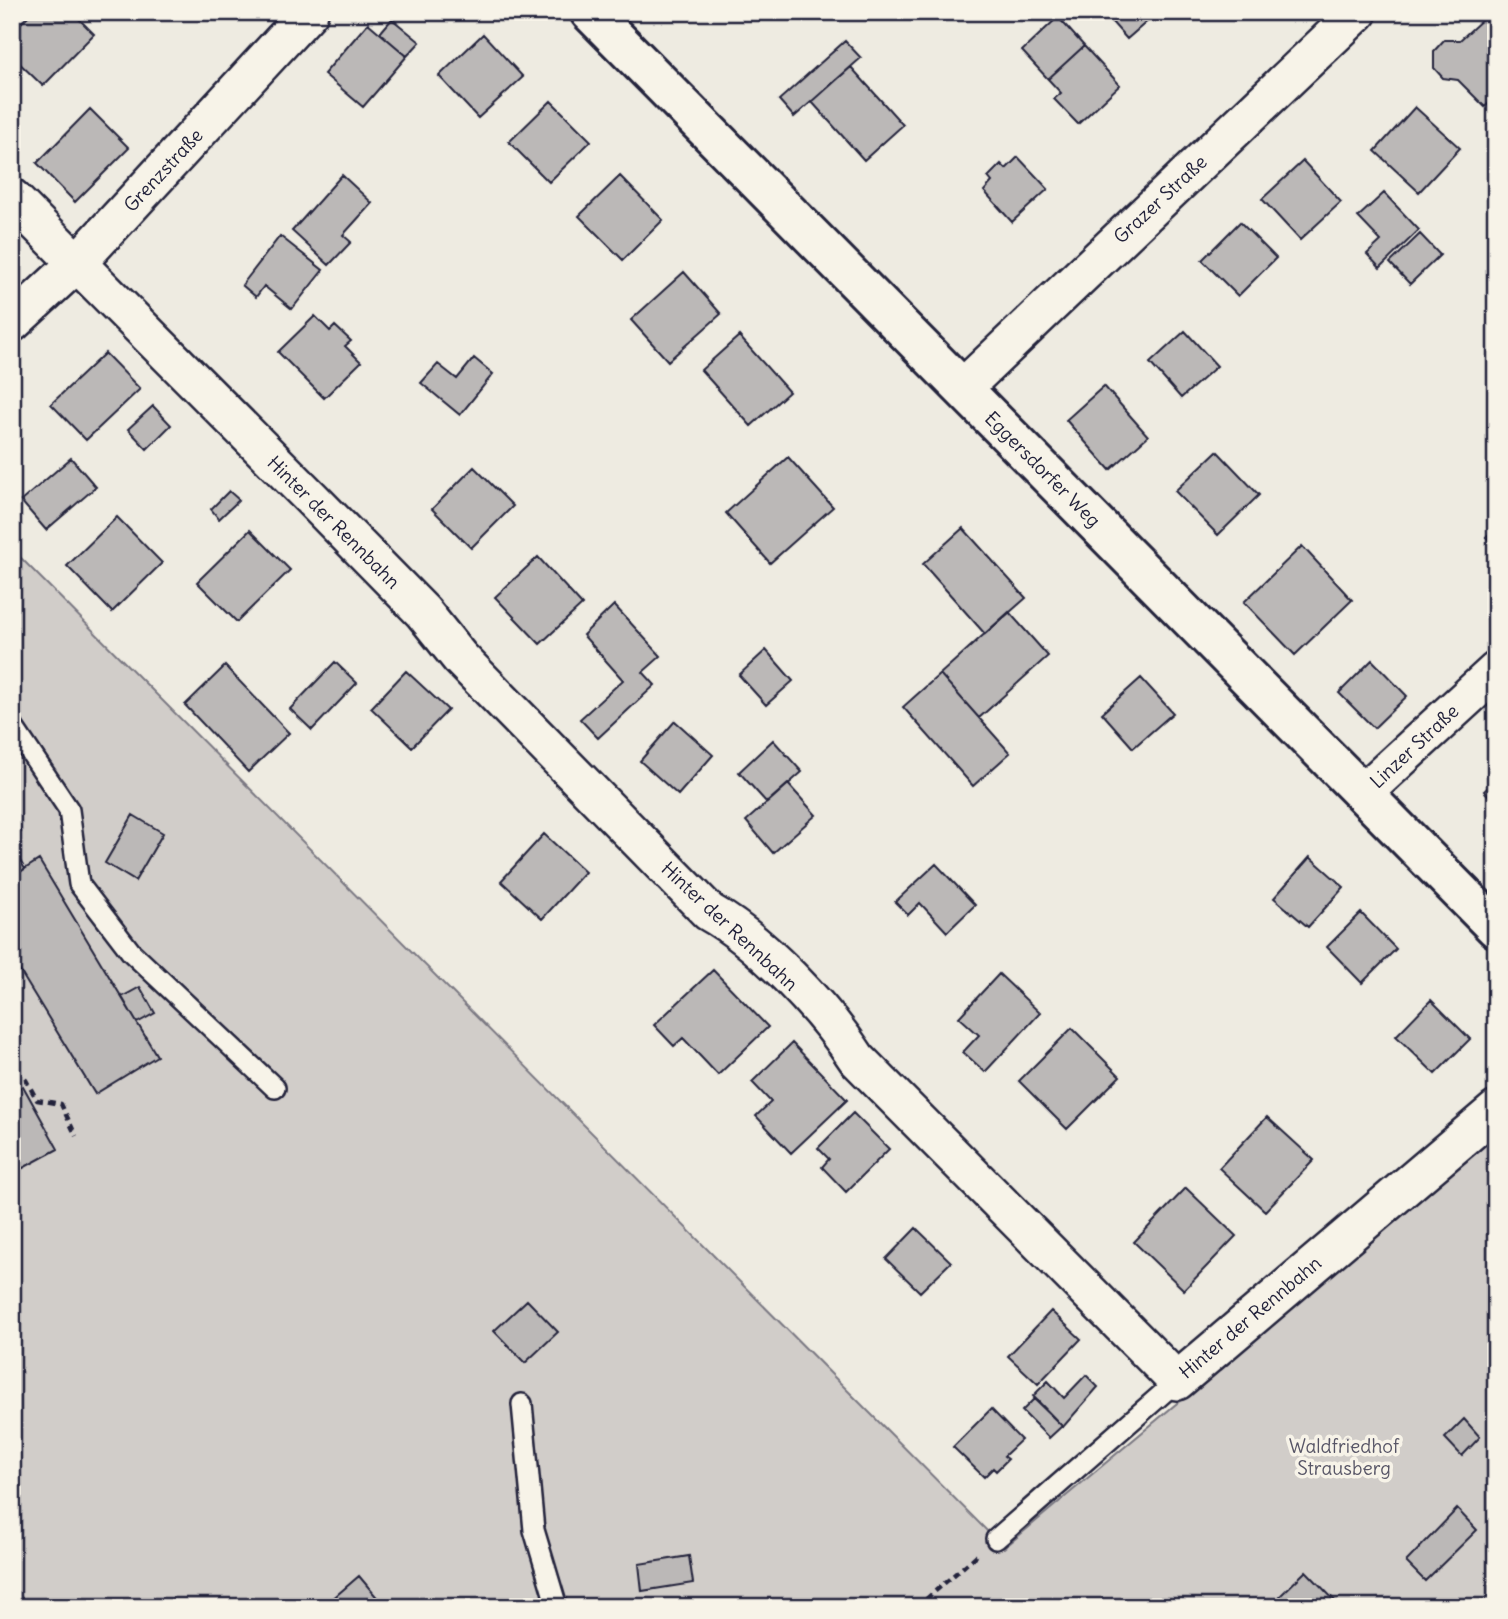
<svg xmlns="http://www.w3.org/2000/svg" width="1508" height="1619" font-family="Delius,sans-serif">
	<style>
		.green { fill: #d1cdc9; stroke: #7a7882; stroke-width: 2 }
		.building { fill: #bbb8b7; stroke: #22223b; stroke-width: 2 }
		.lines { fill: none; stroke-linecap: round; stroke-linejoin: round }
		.lane-casing { stroke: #22223b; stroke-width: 24 }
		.street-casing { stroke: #22223b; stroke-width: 42 }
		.secondary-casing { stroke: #22223b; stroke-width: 44 }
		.path { stroke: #22223b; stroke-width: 4.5; stroke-dasharray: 7 5; stroke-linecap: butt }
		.lane { stroke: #f7f3e8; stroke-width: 19 }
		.street { stroke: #f7f3e8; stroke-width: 37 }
		.secondary { stroke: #f7f3e8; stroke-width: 38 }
		.labels { text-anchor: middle; stroke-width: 7; stroke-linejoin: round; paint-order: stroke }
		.street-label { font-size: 19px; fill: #22223b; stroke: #f7f3e8 }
		.park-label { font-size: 19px; fill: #575566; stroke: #f7f3e8 }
	</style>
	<rect width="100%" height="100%" fill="#eeebe1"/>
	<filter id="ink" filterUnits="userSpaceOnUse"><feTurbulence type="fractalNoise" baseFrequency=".0143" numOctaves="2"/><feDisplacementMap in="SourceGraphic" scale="14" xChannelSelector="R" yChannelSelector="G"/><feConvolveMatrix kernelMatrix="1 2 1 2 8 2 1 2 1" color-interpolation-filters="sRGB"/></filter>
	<g filter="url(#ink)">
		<path class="green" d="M12,549L1004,1548L1496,1136V1607H12Z"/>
		<path class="building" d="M32,12H72L94,34L43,86L12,56V32Z
			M1103,12H1158L1127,39Z
			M1058,17L1084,46L1048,79L1022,51Z
			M1485,17L1496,27V96L1485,107L1458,80L1443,78L1434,68V51L1444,40H1460Z
			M392,19L420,42L407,56L380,33Z
			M368,23L407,56L363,107L324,74Z
			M483,34L523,77L478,118L439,76Z
			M845,41L861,58L794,117L779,100Z
			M1084,46L1120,85L1078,124L1054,99L1061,93L1048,79Z
			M851,67L903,125L864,160L812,102Z
			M551,101L591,141L549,182L509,142Z
			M1415,107L1460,148L1419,192L1375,151Z
			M90,109L129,148L75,202L37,163Z
			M1018,157L1048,189L1012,222L984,191L992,182L988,177L1001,164L1006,169Z
			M1303,161L1341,202L1300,240L1262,199Z
			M342,175L372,203L343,235L351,242L329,265L292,231Z
			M620,176L663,220L623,260L579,216Z
			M1384,193L1419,230L1380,268L1367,254L1381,241L1358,217Z
			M1240,222L1276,258L1238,296L1202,260Z
			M1420,234L1440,255L1410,284L1390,263Z
			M280,236L323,270L292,309L264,286L256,297L242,285Z
			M684,272L721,314L668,361L631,320Z
			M315,316L330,331L335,326L351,341L345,346L361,362L324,398L278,352Z
			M1185,331L1217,366L1181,398L1150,363Z
			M739,336L789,392L751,426L701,370Z
			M105,353L140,389L86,440L51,404Z
			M474,358L493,374L460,415L421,383L438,364L457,379Z
			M1104,386L1148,436L1110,470L1066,420Z
			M153,406L171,425L147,449L128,429Z
			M1217,451L1259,495L1218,535L1175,491Z
			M788,457L833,507L770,563L726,513Z
			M71,458L96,487L46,530L21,501Z
			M474,467L513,506L471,548L432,509Z
			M229,491L239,500L219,519L211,509Z
			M117,517L162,563L112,612L67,566Z
			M1496,527V547L1486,537Z
			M963,528L1026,598L985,634L923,564Z
			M250,530L290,570L237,622L197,582Z
			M1302,546L1352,600L1295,655L1244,602Z
			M538,557L582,605L540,644L495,597Z
			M614,605L661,656L643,672L655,685L598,738L580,719L623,680L583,635Z
			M1009,612L1048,656L979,718L940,674Z
			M766,650L793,681L766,705L739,675Z
			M1372,660L1407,696L1374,728L1339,693Z
			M335,662L357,683L312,730L290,709Z
			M225,666L289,733L248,772L185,705Z
			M406,671L448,710L412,747L371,708Z
			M940,674L1010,753L973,786L903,707Z
			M1141,678L1173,713L1133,748L1102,713Z
			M675,721L713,755L678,795L640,761Z
			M773,740L802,772L767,803L739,772Z
			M1496,780V803L1484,791Z
			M788,784L816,815L773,853L746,821Z
			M133,815L163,833L135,881L105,863Z
			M12,819L21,832L12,838Z
			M544,834L585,872L542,919L501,881Z
			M12,848L25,869L12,877Z
			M1310,857L1344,887L1308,927L1274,898Z
			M39,860L157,1056L95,1094L12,958V877Z
			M936,864L975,905L947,932L920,903L908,915L895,902Z
			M1361,913L1396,949L1362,983L1327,947Z
			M713,970L768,1027L718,1075L683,1038L674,1046L654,1025Z
			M999,974L1040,1013L985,1072L963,1052L979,1035L959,1017Z
			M140,987L155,1013L137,1023L122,997Z
			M1431,1000L1470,1039L1435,1074L1396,1036Z
			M1072,1028L1120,1076L1067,1129L1019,1081Z
			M792,1043L847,1100L791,1153L756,1116L771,1102L752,1082Z
			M23,1086L58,1149L12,1174V1092Z
			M853,1113L889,1149L846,1192L822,1167L829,1159L818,1148Z
			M1267,1117L1314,1160L1265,1211L1219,1168Z
			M1186,1188L1236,1236L1184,1290L1134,1242Z
			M916,1228L951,1262L920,1292L886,1259Z
			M527,1300L558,1332L525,1363L494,1331Z
			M1051,1311L1081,1339L1038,1384L1008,1356Z
			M1086,1375L1098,1387L1063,1427L1033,1396L1048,1381L1064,1398Z
			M1034,1399L1062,1426L1049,1438L1022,1411Z
			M991,1409L1021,1440L1004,1456L1008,1459L996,1471L993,1468L984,1477L953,1447Z
			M1464,1419L1480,1437L1462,1456L1445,1438Z
			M1457,1509L1477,1530L1425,1581L1406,1562Z
			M689,1556L693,1583L642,1591L639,1564Z
			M1306,1571L1341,1607H1290L1280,1596Z
			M359,1576L385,1607H323Z"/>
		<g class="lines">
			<defs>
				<path id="lane" d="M12,725L69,810L79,884L131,952L275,1088
					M522,1404L534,1530L557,1607
					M996,1539L1177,1381"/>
				<path id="street" d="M12,198L309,496L423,612L460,658L709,912C761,941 825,1010 857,1059L1177,1381L1496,1110
					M12,323L77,263L309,12
					M963,388L1358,12
					M1363,793L1496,671"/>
				<path id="secondary" d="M590,12L1496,928"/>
			</defs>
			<use href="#lane" class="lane-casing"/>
			<use href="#street" class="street-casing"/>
			<use href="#secondary" class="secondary-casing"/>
			<path class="path" d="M12,1082L26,1080L37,1100L61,1104L76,1136
				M917,1607L977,1555"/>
			<use href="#lane" class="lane"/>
			<use href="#street" class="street"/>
			<use href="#secondary" class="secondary"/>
		</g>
	</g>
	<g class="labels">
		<g class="street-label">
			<text transform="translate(163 170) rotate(-47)" y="7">Grenzstraße</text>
			<text transform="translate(1160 199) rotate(-43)" y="7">Grazer Straße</text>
			<text transform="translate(1043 469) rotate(45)" y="7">Eggersdorfer Weg</text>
			<text transform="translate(334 522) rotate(45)" y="7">Hinter der Rennbahn</text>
			<text transform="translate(1414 746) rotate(-43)" y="7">Linzer Straße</text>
			<text transform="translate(730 926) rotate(43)" y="7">Hinter der Rennbahn</text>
			<text transform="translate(1250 1317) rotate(-40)" y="7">Hinter der Rennbahn</text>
		</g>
		<g class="park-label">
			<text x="1344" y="1453">Waldfriedhof<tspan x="1344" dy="22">Strausberg</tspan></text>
		</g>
	</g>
	<rect width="1508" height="1619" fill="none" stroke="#f7f3e8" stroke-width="42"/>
	<rect x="21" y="21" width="1466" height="1577" fill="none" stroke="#22223b" stroke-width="2.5" filter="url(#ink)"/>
</svg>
